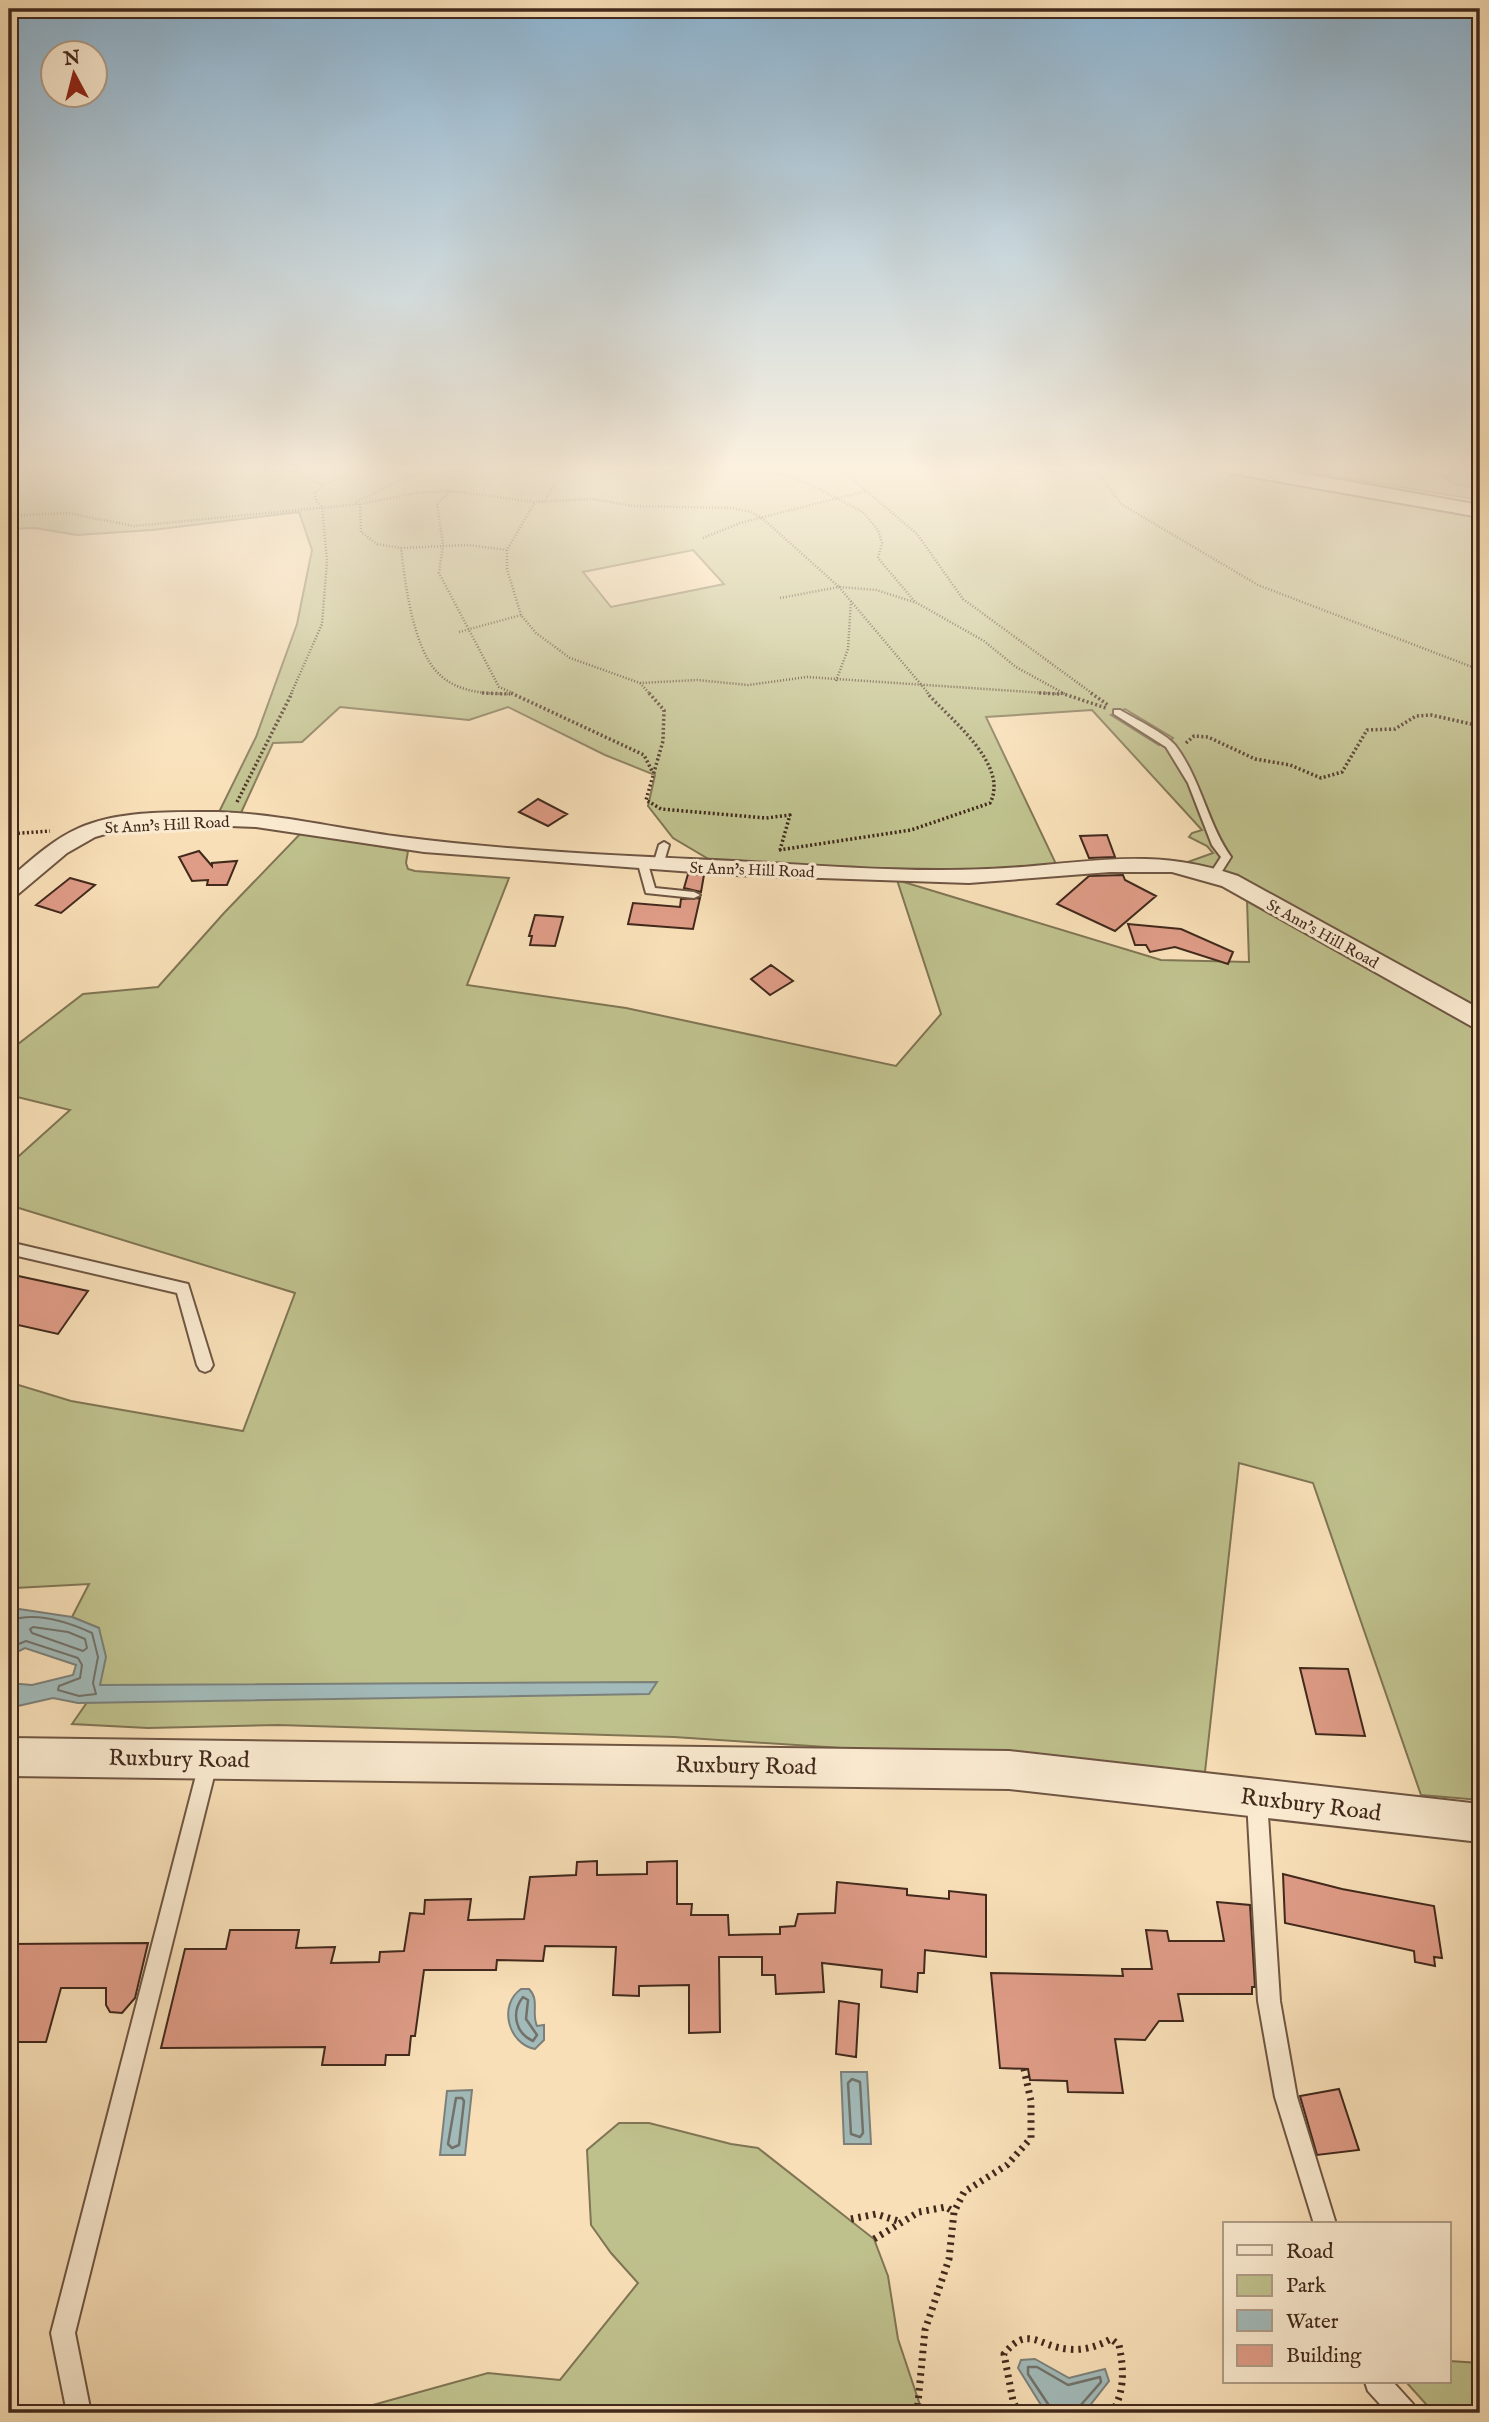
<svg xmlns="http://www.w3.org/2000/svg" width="1489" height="2422" font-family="'IM FELL English',serif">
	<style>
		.green { fill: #bfc18d; stroke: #807554; stroke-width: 2; fill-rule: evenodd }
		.water { fill: #a2bab9; stroke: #7b807a; stroke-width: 2 }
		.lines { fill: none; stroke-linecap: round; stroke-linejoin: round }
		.shore-far1 { stroke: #72726a; stroke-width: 2 }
		.shore { stroke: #72726a; stroke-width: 2.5 }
		.building { fill: #df9c87; stroke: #41291c; stroke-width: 2 }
		.service-casing { stroke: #6f5643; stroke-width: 4 }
		.minor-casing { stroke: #6f5643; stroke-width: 4 }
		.secondary-casing { stroke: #41291c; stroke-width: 4 }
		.path-far2 { stroke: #41291c; stroke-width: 2.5; stroke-dasharray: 1 2; stroke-linecap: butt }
		.path-far1 { stroke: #41291c; stroke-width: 3.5; stroke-dasharray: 2 2.5; stroke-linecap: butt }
		.path { stroke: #41291c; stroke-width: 7; stroke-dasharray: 2.5 5; stroke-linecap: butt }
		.service { fill: #faead0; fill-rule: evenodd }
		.minor { fill: #faead0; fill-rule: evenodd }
		.secondary { fill: #faead0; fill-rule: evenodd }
		.labels { text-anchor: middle; stroke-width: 6; stroke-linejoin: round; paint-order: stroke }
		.far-street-label { font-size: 16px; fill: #41291c; stroke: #faead0 }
		.near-street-label { font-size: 23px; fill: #41291c; stroke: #faead0 }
	</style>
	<rect width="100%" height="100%" fill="#f8dfb7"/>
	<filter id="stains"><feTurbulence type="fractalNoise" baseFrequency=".00286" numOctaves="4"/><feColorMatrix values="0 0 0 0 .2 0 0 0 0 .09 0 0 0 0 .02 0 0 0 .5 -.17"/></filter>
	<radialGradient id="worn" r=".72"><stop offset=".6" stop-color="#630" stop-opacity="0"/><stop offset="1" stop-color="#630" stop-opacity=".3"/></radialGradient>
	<path class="green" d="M9,467H1249L1238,475L1480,518V1800L1421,1795L1313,1483L1239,1463L1205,1772L674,1737L278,1725L148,1728L72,1724L99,1685V1628L72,1617L89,1584L15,1588L9,1594V1382L71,1401L243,1431L295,1293L9,1205V1165L70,1110L9,1095V1051L83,994L158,987L224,913L301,833L408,851L406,863L408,869L415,871L509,878L467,985L626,1008L896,1066L941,1014L897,880L1161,960L1249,962L1247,900L1185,863L1213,853L1207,846L1189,837L1192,833L1202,830L1092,710L986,717L1057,866L986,871L717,864L673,838L648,806L655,775L605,755L508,707L469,720L340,707L302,742L273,743L240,815L218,814L256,737L297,624L312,550L299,512L152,530L77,535L35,528L9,529ZM693,550L724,584L611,607L583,572ZM1125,709L1173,738L1172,739L1159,745L1111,715Z
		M1278,467H1451L1423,471L1447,476L1448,481L1480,488V500Z
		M619,2123H649L731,2144L758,2148L874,2239L888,2276L898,2339L921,2408L927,2413H344L488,2373L560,2380L638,2283L611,2253L591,2225L587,2150Z
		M1449,2361L1480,2363V2413H1434L1406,2382H1449Z"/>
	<path class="water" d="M1462,471L1480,473V489L1458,485L1446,478L1449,474Z
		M19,1609L72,1617L99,1628L106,1657L100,1685L657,1682L649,1694L78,1703L53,1698L9,1708V1683L32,1685L73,1675L76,1665L25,1648L9,1656V1616Z
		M521,1989H529C540,2000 531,2013 537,2026L544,2025V2040L535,2049C508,2044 498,2005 521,1989Z
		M841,2072H867L871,2144H844Z
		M472,2090L465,2155H440L447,2091Z
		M1035,2359L1069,2378L1105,2369L1109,2381L1084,2413H1046L1018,2368L1021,2360Z"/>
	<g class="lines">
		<path class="shore-far1" d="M9,1621C35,1611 68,1622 92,1633L98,1657L93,1683L96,1694L79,1696L58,1690L59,1686L80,1678L82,1665L78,1658L26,1641L9,1648
			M33,1627L68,1632L85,1639L87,1648L83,1651L32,1633L30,1629Z"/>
		<path class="shore" d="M523,1997L528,2000L526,2019L537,2035L533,2041C515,2033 511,2012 523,1997Z
			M852,2079L860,2082L863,2133L860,2137L851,2134L848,2083Z
			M456,2098H462L464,2101L459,2145L452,2148L448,2144Z
			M1051,2413L1050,2407L1028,2374V2367H1037L1068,2385L1100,2377L1101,2382L1080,2406L1079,2413"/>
	</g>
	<path class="building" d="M538,799L567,814L548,826L519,812Z
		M1107,835L1115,857L1089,858L1080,836Z
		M199,851L212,866V863L237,861L227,885H207L208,880L192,881L179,857Z
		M688,874L704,875L701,892L684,888Z
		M1123,875L1125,880L1156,896L1115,931L1057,904L1089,876Z
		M70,878L95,885L61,913L36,905Z
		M700,898L693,929L628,924L633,903L680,907L681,899Z
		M535,915L563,917L555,946L530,945L532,936H529Z
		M1128,924L1181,929L1233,952L1228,964L1175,947L1150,952L1146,945H1135Z
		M771,965L793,981L770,995L751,979Z
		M9,1274L88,1291L58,1334L9,1323Z
		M1300,1668L1348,1669L1365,1736L1316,1734Z
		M597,1861V1875L647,1874V1862L677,1861V1904H692L691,1915H728L729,1935L780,1934V1927L795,1926L798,1914L835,1913L837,1882L907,1889V1895L949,1899V1891L986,1895V1957L925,1950L924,1973H918L917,1992L881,1987L882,1970L822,1963L824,1992L776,1994L775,1975H762V1957H719L720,2032L689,2033V1985L639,1986V1996L613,1995L616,1947L545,1946L543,1961L497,1960L496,1970H424L415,2036H411L409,2055H386L385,2065H322L325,2047L161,2048L185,1949H226L230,1930H299L296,1948L335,1947L331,1963L379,1962L380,1952L404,1951L410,1913L424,1914L425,1900L471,1899L468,1920L524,1919L530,1877L576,1875L577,1862Z
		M1283,1874L1342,1889L1434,1906L1442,1958L1434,1957L1435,1966L1415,1962L1414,1951L1285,1923Z
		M1217,1902L1250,1905L1255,1987H1252V1994H1178L1183,2021H1159L1145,2040L1115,2039L1123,2093L1068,2092L1067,2081L1030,2080L1028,2069L1000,2068L991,1973L1123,1976L1122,1969H1152L1146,1930L1167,1931L1169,1941H1224Z
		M148,1943L135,1998L122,2013L110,2012L106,2005V1988H61L46,2042H9V1944Z
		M839,2001L859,2004L856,2057L836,2054Z
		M1339,2089L1359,2150L1317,2155L1300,2096Z"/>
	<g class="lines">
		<defs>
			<path id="service" d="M1114,710H1120C1135,719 1165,733 1175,745C1201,779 1207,823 1231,857L1219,876L1215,877L1210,874L1221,857L1212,845L1188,783L1166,747L1114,714Z
				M664,842L669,845L663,865L662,867H654L653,865L659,845Z
				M643,861L648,864L655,888L694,892L700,895L694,898L646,893L638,864Z
				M9,1242L188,1284L213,1365L210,1370L205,1372L200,1370L197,1365L177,1293L9,1254Z
				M209,1751L216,1753L218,1760L75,2333L91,2413H67L51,2333L200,1760L202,1753Z
				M1257,1790L1264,1793L1267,1800L1280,2001L1297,2097L1336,2224H1314L1275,2097L1258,2001L1247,1800L1250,1793Z
				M1365,2382H1393L1413,2404L1416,2413H1388L1368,2391Z"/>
			<path id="minor" d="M218,812C280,814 340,829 401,837C511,851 623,856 733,861C817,865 904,873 987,869C1079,866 1146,844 1238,876L1480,1009V1028L1471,1026L1222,886L1172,872H1110L969,883L734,875L424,852L256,827L204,825L119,830L95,837L67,853L17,895L9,897V879C31,860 52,840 79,828C120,810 174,812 218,812Z
				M9,1738L1009,1751L1480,1804V1842L1009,1789L9,1776Z"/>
			<path id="secondary" d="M1220,467H1267L1480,505V517L1230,473Z"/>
		</defs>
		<use href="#service" class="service-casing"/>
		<use href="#minor" class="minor-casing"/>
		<use href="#secondary" class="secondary-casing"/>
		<path class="path-far2" d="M284,467L323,485
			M396,467L409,476
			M644,467L785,475L809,484L863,512L878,530L882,543L878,558L916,603
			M773,467L784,474
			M838,467L917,534L963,599L1093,694
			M1094,467L1121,504L1258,585L1480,670
			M9,478L45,467
			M450,492L437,503L443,545L439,573L499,687L515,694
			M356,502L410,476L440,467
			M544,502L555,483
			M360,504L361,532L377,544L401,548C405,583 413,648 438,673C456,692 485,694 510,694
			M9,516L67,513L134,526L360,504L416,493L451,491L535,502L592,499L634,506L732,508L751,512L763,519L839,587L876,590L917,603L984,641L1016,667L1065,694
			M703,538L740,523L866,491
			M401,548L468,545L507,550
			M780,598L839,587L929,694
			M521,615L507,569V550L535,502
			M459,632L521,615L536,633L570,658L640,683L697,680L748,685L807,677L1060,694
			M836,681L848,649L851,600
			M640,683L650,694
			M291,694L322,624L327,561L322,506L316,501L315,493L323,485L361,467"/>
		<path class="path-far1" d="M482,693L510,694
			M511,693L644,755L652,771
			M649,693L664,710L663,741L646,800L661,809L766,818L790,815L780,850
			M1039,693L1060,694
			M1061,693L1106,708
			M1091,693L1108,705
			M1186,743L1194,736L1208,737L1255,759L1290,765L1321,778L1342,772L1367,730L1395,729L1416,716L1431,715L1480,726
			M237,802L292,693
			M9,834L50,831
			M779,850L911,830L990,803C1010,765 950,719 927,693"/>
		<path class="path" d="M851,2219L876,2214L901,2222
			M874,2239L919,2212L946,2207L954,2212
			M917,2413L925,2330L949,2259L954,2212L964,2192L1007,2165L1031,2138V2101L1024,2069
			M1019,2413L1013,2401L1004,2354C1028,2324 1039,2347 1068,2349C1084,2351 1098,2346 1111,2339L1119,2345C1124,2369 1125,2391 1112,2413"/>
		<use href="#service" class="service"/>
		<use href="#minor" class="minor"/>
		<use href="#secondary" class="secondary"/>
	</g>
	<linearGradient id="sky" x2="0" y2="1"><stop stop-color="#8cb6d5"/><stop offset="0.58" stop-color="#fcf1df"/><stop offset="1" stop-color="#fcf1df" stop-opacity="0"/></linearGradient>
	<rect width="1489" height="807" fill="url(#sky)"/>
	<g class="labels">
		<g class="far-street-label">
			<text transform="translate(167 824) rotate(-3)" y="6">St Ann's Hill Road</text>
			<text transform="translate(752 869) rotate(2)" y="6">St Ann's Hill Road</text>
			<text transform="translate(1323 933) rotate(29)" y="6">St Ann's Hill Road</text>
		</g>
		<g class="near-street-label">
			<text transform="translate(179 1758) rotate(1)" y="8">Ruxbury Road</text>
			<text transform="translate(746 1765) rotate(1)" y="8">Ruxbury Road</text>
			<text transform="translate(1311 1804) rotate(7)" y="8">Ruxbury Road</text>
		</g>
	</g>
	<rect width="1489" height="2422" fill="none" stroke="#f8dfb7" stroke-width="35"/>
	<rect x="10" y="10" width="1468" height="2401" fill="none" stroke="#41291c" stroke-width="3.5"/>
	<rect x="18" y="18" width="1454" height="2387" fill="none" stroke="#41291c" stroke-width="2"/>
	<rect x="1223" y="2222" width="228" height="161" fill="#faead0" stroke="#b09d88" stroke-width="2"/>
	<rect x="1237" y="2245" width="35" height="10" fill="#faead0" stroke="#b09d88" stroke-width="2"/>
	<text x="1286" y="2258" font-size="21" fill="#41291c">Road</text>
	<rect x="1237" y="2275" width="35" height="21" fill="#bfc18d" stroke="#b09d88" stroke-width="2"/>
	<text x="1286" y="2292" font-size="21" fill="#41291c">Park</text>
	<rect x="1237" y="2310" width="35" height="21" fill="#a2bab9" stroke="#b09d88" stroke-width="2"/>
	<text x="1286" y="2328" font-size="21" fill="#41291c">Water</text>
	<rect x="1237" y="2345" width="35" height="21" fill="#df9c87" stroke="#b09d88" stroke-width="2"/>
	<text x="1286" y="2362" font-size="21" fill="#41291c">Building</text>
	<g transform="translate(74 74) rotate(353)"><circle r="33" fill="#faead0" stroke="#b09d88" stroke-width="2"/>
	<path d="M0-5L12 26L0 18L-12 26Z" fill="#8f2418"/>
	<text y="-10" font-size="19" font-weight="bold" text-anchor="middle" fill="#41291c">N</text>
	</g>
	<rect width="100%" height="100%" filter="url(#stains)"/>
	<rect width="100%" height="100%" fill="url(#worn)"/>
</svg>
